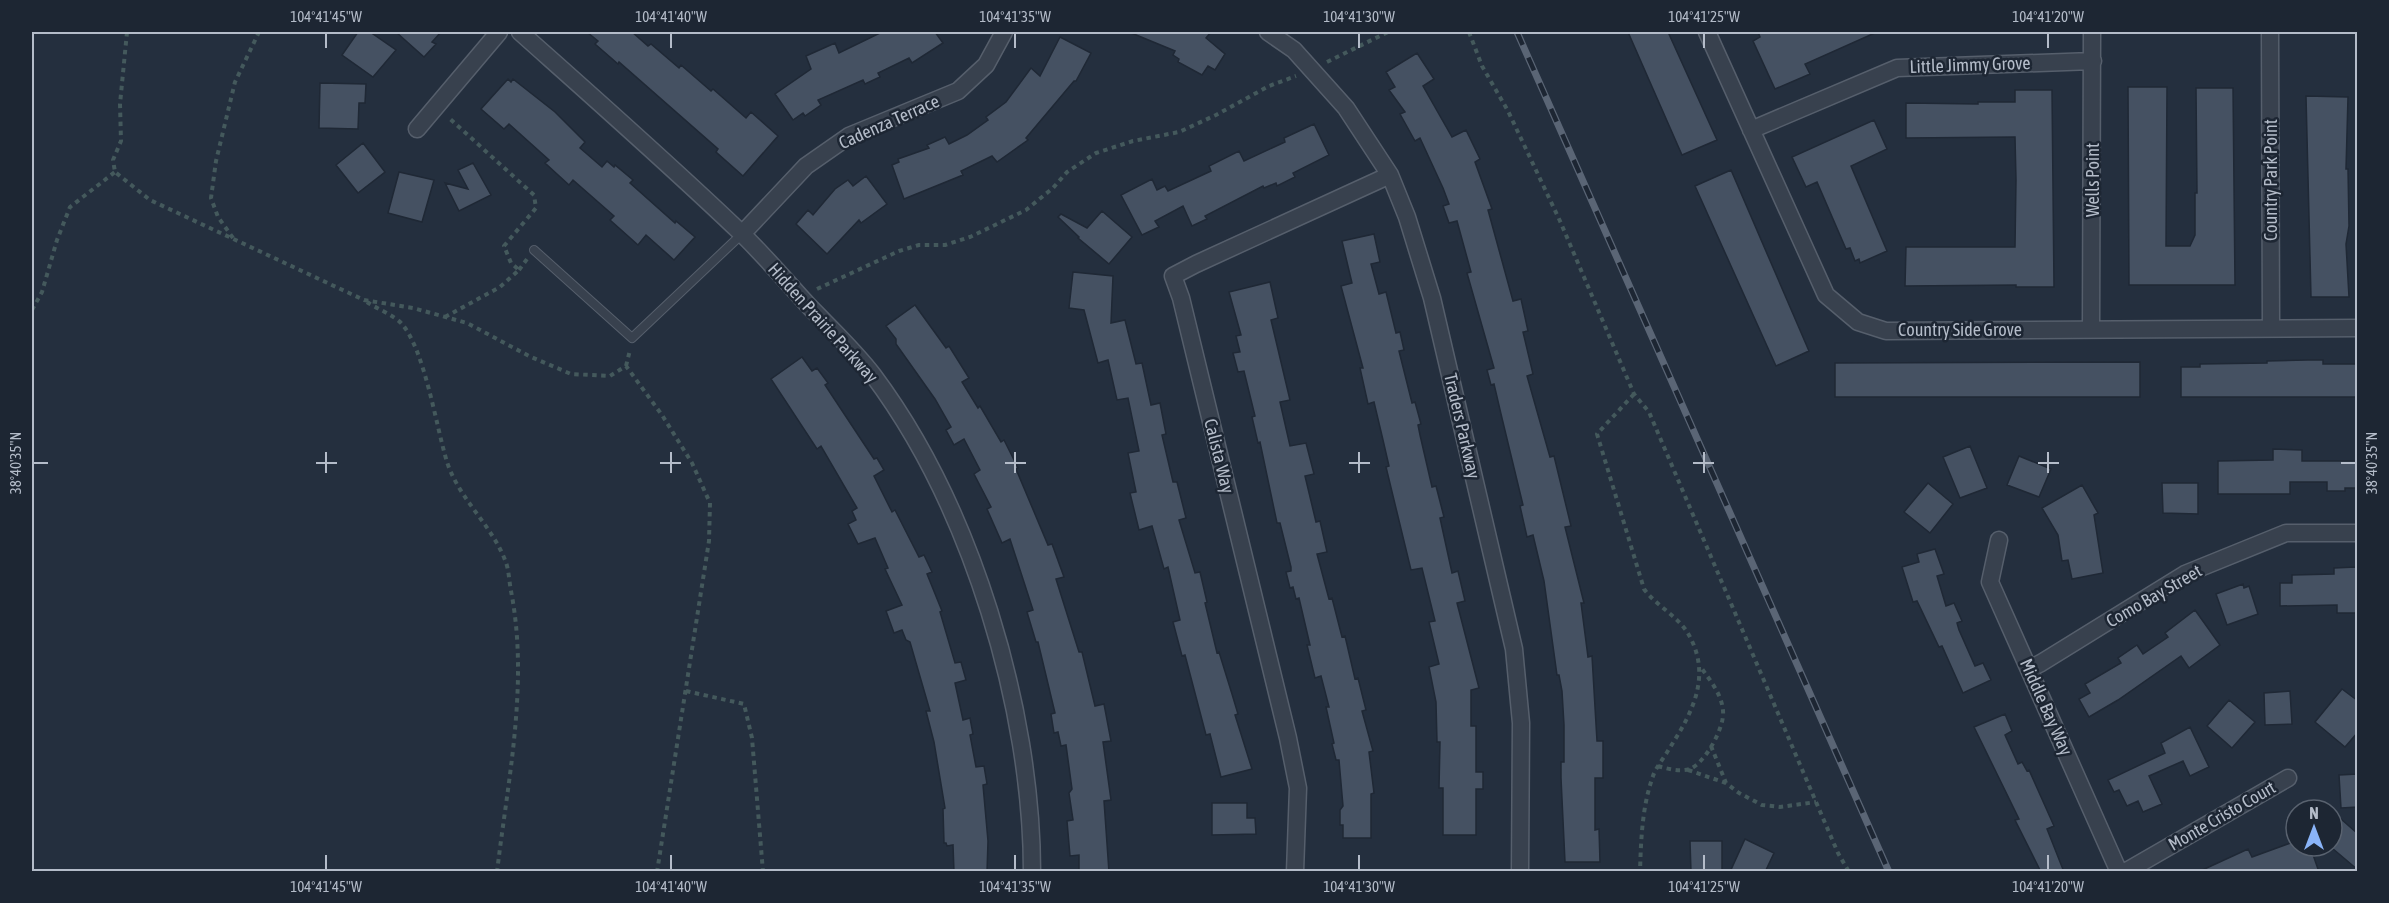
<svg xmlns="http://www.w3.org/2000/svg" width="2389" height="903" font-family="'Asap Condensed',sans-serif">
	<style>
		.building { fill: #455162; stroke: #1f2835; stroke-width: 1.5 }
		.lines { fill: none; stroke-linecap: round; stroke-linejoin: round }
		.service-casing { stroke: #565f6c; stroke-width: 10 }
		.minor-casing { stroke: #565f6c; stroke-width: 19 }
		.path { stroke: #44595c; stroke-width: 4; stroke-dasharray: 4.5 4.5; stroke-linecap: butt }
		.service { stroke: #38414e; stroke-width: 8 }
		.minor { stroke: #38414e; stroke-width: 16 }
		.rail-casing { stroke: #5a6575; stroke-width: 7 }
		.rail { stroke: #1d2633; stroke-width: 4.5; stroke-dasharray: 14; stroke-linecap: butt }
		.ticks { fill: none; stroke: #b4bcc9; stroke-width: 2 }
		.labels { text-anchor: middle; stroke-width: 5; stroke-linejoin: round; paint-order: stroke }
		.street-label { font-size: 18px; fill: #b4bcc9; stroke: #1d2633 }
		.neatline { fill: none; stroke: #b4bcc9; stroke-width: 2 }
		.ticks-label { font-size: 15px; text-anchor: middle; fill: #b4bcc9 }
	</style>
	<rect width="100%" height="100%" fill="#242f3e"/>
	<path class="building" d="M358,32H370L396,50L373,77L342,55Z
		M396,32H441L432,42L436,44L424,57Z
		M587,32H632L648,46L651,44L679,68L681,65L711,91L713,89L746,118L751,112L778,136L743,176L716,152L718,149L619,62L618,64L595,44L598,41Z
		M882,32H935L943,43L912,63L909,58L878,73L880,77L865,84L863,80L818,100L821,105L805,116L803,113L793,120L775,94L811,69L806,56L835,43L839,53Z
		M1129,32H1211L1206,38L1225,54L1215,70L1208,66L1202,75L1178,62L1179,59L1173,55L1175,51Z
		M1628,32H1668L1717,140L1682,155Z
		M1758,32H1877L1805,64L1810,74L1775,89L1753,41L1760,37Z
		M1060,37L1091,53L1076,81H1074L1026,138L1028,140L997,162L992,156L961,171L963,175L904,199L892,165L899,162L898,159L929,148L927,145L945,137L949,144L967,135L988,120L986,117L1006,102L1031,68L1040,76Z
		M1417,53L1434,79L1423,86L1452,137L1466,130L1480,159L1475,162L1492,209L1488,210L1513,301L1521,299L1528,331L1523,332L1533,374L1527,376L1550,457L1554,456L1571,526L1565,527L1584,603H1581L1588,657L1592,656L1597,741H1603V778H1595V830L1599,829L1600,862H1565L1561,778V762H1564V725L1562,691L1559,675H1557L1544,581L1533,535L1527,537L1520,506L1523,505L1501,414L1494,384L1491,385L1487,370L1494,368L1467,273L1471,272L1457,221L1449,223L1443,206L1449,204L1443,188L1420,138L1415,141L1400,114L1405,112L1389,90L1395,87L1386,72Z
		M508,79L511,82L513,79L555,112L585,142L580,148L602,167L607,161L614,167L615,165L633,180L630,183L675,223L676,221L695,237L674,260L646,235L638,245L610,220L614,216L573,180L569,185L545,163L549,160L509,124L504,129L481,109Z
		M320,83L366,84L365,103H359L358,129L319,128Z
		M2128,87H2167L2166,246H2190L2195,235V193H2197L2196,88H2233L2235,285H2129Z
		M2015,90H2052L2054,287H2016V285L1905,286L1906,247H2015L2016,180L2015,137L1906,138V103L1978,104V102H2015Z
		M2306,96L2348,97L2346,169H2348L2349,226L2346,244L2349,297H2311Z
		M1874,120L1887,149L1851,166L1887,251L1860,263L1859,259L1855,261L1850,248L1846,249L1817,182L1806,187L1792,157Z
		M1314,124L1329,155L1293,173L1295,177L1277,186L1276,183L1264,188L1263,186L1205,216L1207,219L1192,226L1183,206L1155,221L1159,227L1142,235L1121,195L1152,179L1157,190L1165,186L1168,191L1211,171L1209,166L1239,151L1244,161L1285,142L1284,138Z
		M363,143L385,172L358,193L336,165Z
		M473,163L491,195L459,211L445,183L468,189L458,170Z
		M1731,170L1809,351L1776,366L1695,186Z
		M399,172L434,180L422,222L388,213Z
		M866,176L887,204L861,223L859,220L827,254L796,224L808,210L813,215L835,189L848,180L853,186Z
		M1102,211L1132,237L1109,264L1078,238L1079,237L1058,217L1061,214L1087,228Z
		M1374,234L1380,262L1371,264L1379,294L1386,292L1396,333L1400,332L1404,350L1399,351L1412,403L1415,402L1421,424L1418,425L1420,435L1432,487L1436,486L1444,517L1440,518L1452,573L1458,571L1465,601L1457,603L1479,688L1471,690V726H1476V772H1483V789H1476V835H1443V788H1439L1440,742H1437L1436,702L1429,667L1439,664L1429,622L1435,621L1422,568L1411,570L1386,467L1389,466L1383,440L1374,402L1368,404L1360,368H1363L1341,286L1352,283L1342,241Z
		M1073,272L1113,276L1111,323L1125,320L1136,364L1142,363L1151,405L1160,403L1166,434L1162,435L1173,482H1177L1186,518L1179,520L1195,573L1200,572L1207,602L1205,603L1217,653L1219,652L1232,694L1238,714L1235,715L1252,769L1221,777L1210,734L1206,735L1185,655L1182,656L1173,622L1180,620L1168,567L1164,569L1152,526L1139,530L1130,493L1136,492L1128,453L1139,451L1128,398L1117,400L1108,360L1098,363L1084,310L1069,308Z
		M1270,282L1278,318L1271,320L1290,400L1280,402L1290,446L1306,443L1314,474L1305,476L1316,522L1320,521L1327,552L1317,554L1329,599L1332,598L1342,637L1345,636L1355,679L1358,678L1366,710L1362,711L1373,751L1369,752L1374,793L1371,794V838H1343V825H1340V810L1343,806L1339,760H1336L1332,744L1334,743L1326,707H1329L1321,676L1315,678L1307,645H1310L1299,598L1296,599L1293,587L1290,588L1286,572L1291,571V567L1280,523H1277L1260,442L1258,443L1252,417L1255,416L1244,371L1238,372L1233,353L1240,352L1236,336L1241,335L1229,292Z
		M915,305L946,348L949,346L969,378L962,382L978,408L980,406L1001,442L1004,440L1018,468L1016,469L1048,545L1052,544L1064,577L1056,579L1079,652H1082L1095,706L1104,704L1111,741L1103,742L1111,800L1104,801L1109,872H1079V855L1070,856L1067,821L1073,820L1069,793L1072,789L1066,745L1061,746L1058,732L1054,733L1051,714L1055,713L1038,642H1036L1027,612L1033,610L1010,539L1002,543L987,509L991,507L974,474L980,470L964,439L954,445L946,430L951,427L935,399L896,344V339L886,326Z
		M802,357L812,371L817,368L828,383L825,385L874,459L877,458L884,470L874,476L892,512L895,510L919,557L924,555L932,572L927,574L942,611L940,612L955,663L961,662L966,680L955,683L963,720L970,718L973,734L970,735L976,767L984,766L987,784L983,785L988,841L987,872H954L953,845L947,846L946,843H944L943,809L945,808L934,742L926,711H930L910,642L906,640L902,630L894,633L886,611L902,605L885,569L888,568L875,538L858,544L848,524L856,520L852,511L857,508L821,446L817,449L771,379Z
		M2307,360H2323V364H2358V397H2181V367H2200V364L2267,363V361Z
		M2140,362V397H1835V363Z
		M1970,446L1987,488L1960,498L1943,457Z
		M2273,449L2302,450V461H2358V488H2345V491H2327V482H2290V494H2218V461L2273,460Z
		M2019,456L2051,469L2039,497L2007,485Z
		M1928,483L1953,504L1930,533L1904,512Z
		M2162,483H2198V514L2163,513Z
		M2082,485L2098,513L2094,515L2103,573L2072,579L2068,560L2062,561L2058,535L2042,508Z
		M1935,549L1944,574L1937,576L1946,606L1954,603L1962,621L1957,623L1959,630L1975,666L1983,663L1991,680L1963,693L1942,646L1939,647L1917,601L1913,602L1902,567L1919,562L1917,554Z
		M2356,567L2358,613H2337V605L2280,606V583H2292V575L2334,574V568Z
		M2243,584L2244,588L2249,586L2258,614L2227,625L2216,594Z
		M2195,610L2220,645L2189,668L2181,656L2118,700L2089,717L2079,699L2090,693L2085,684L2121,663L2118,658L2137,645L2143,654L2168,637L2165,633Z
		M2342,689L2358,701V732L2345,747L2315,722Z
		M2290,691L2292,724L2265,725L2264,693Z
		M2229,700L2255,722L2232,748L2207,726Z
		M2005,714L2012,731L2005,735L2018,764L2022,762L2027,771L2029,770L2054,826L2047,829L2064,872H2041L2015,820L2019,819L1974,727Z
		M2190,727L2209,767L2190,776L2183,761L2149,776L2162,804L2143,812L2138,801L2127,806L2119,790L2114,792L2108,780L2165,753L2161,743Z
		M2358,774V807L2341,808L2339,775Z
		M1212,803H1247V818H1255L1256,834L1212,835Z
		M2341,819L2358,834V870L2332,848V828Z
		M1745,839L1774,853L1765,872H1730Z
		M1690,841H1722V872H1691Z
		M2296,841V846H2310L2319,872H2198L2248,849L2252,857Z"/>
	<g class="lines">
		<defs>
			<path id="service" d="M534,250L632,338L742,234"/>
			<path id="minor" d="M520,32C594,98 669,164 740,232C764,255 785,280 807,304C829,327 854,350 873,375C971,506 1032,708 1032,872
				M1268,32L1294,50L1346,108L1390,175L1407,217L1432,298L1514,649L1521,723L1520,872
				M1707,32L1826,295L1858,322L1886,331L2358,328
				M2270,32L2271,328
				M417,129L499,32
				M1751,130L1897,68L2093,61
				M742,234L806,166L849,136L958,91L986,65L1004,32
				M2091,329L2092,32
				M1999,540L1990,582L2119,872
				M2029,669L2041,663L2185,574L2286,533H2358
				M1295,872L1298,788L1288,738L1181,298L1173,276L1196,264L1390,175
				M2125,872L2288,778"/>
		</defs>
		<use href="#service" class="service-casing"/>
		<use href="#minor" class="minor-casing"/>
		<path class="path" d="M127,32L120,104L121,141L113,160L115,172L150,200L364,300L413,308L467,323L529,356L571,374L610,376L626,366L662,415L692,463L710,503L709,541L657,872
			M1469,32L1482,66L1508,111L1560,221L1634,394L1649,412L1816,802L1838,853L1849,872
			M1327,62L1388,32
			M233,238L218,217L211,198L216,161L235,82L259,32
			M519,270L527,259
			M817,289L899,251L919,245H945L970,237L1026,210L1053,188L1067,172L1096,153L1133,141L1179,132L1216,115L1269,86L1296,76
			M367,302C377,309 394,315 402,324C425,351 436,426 447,462C459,499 491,524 505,560C509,569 509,581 511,591C529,683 508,779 497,872
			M32,310L42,292L57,240L70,207L115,172
			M445,317L500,287L519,270L511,263L504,246L536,208L534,195L448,117
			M626,366L630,350
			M1634,394L1597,434L1644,589C1658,608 1681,617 1691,639C1711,679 1691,715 1669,749C1664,758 1656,767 1653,776C1642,807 1641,839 1640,872
			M686,691L744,704L752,738L763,872
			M1711,746L1726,783L1739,793L1762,805L1780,807L1816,802
			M1658,766C1668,769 1680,772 1690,769C1705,763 1725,727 1723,711C1722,694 1709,679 1700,666
			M1688,770L1726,783"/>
		<use href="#service" class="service"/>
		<use href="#minor" class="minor"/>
		<defs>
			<path id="rail" d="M1517,32L1889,872"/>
		</defs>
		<use href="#rail" class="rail-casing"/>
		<use href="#rail" class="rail"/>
	</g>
	<path class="ticks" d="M326,33V48M671,33V48M1015,33V48M1359,33V48M1704,33V48M2048,33V48M326,452V473M671,452V473M1015,452V473M1359,452V473M1704,452V473M2048,452V473M33,463H48M316,463H337M660,463H681M1005,463H1026M1349,463H1370M1693,463H1714M2038,463H2059M2341,463H2356M326,855V870M671,855V870M1015,855V870M1359,855V870M1704,855V870M2048,855V870"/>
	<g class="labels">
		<g class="street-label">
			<text transform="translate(1970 65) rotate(-2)" y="6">Little Jimmy Grove</text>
			<text transform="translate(889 122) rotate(-24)" y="6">Cadenza Terrace</text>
			<text transform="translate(2093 180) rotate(-90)" y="6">Wells Point</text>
			<text transform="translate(2271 180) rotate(-90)" y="6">Country Park Point</text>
			<text transform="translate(823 323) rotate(48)" y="6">Hidden Prairie Parkway</text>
			<text x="1960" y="336">Country Side Grove</text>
			<text transform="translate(1462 426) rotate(77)" y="6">Traders Parkway</text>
			<text transform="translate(1219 456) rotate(76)" y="6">Calista Way</text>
			<text transform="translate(2154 596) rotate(-30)" y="6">Como Bay Street</text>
			<text transform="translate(2046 707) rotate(66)" y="6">Middle Bay Way</text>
			<text transform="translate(2222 816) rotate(-30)" y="6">Monte Cristo Court</text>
		</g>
	</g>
	<rect width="2389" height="903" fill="none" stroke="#1d2633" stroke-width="66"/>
	<g transform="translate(2314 828)"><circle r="28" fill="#1d2633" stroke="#59626f" stroke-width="1.5"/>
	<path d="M0-4.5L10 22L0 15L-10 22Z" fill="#8ab4f8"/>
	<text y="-9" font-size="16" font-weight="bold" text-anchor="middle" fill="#b4bcc9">N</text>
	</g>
	<rect x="33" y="33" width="2323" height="837" class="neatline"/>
	<g class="ticks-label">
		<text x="326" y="22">104°41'45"W</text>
		<text x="671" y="22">104°41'40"W</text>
		<text x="1015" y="22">104°41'35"W</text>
		<text x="1359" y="22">104°41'30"W</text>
		<text x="1704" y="22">104°41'25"W</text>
		<text x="2048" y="22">104°41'20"W</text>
		<text transform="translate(16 463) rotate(-90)" y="5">38°40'35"N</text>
		<text transform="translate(2372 463) rotate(-90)" y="5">38°40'35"N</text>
		<text x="326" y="892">104°41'45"W</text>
		<text x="671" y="892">104°41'40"W</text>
		<text x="1015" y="892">104°41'35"W</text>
		<text x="1359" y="892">104°41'30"W</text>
		<text x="1704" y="892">104°41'25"W</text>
		<text x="2048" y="892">104°41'20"W</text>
	</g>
</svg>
